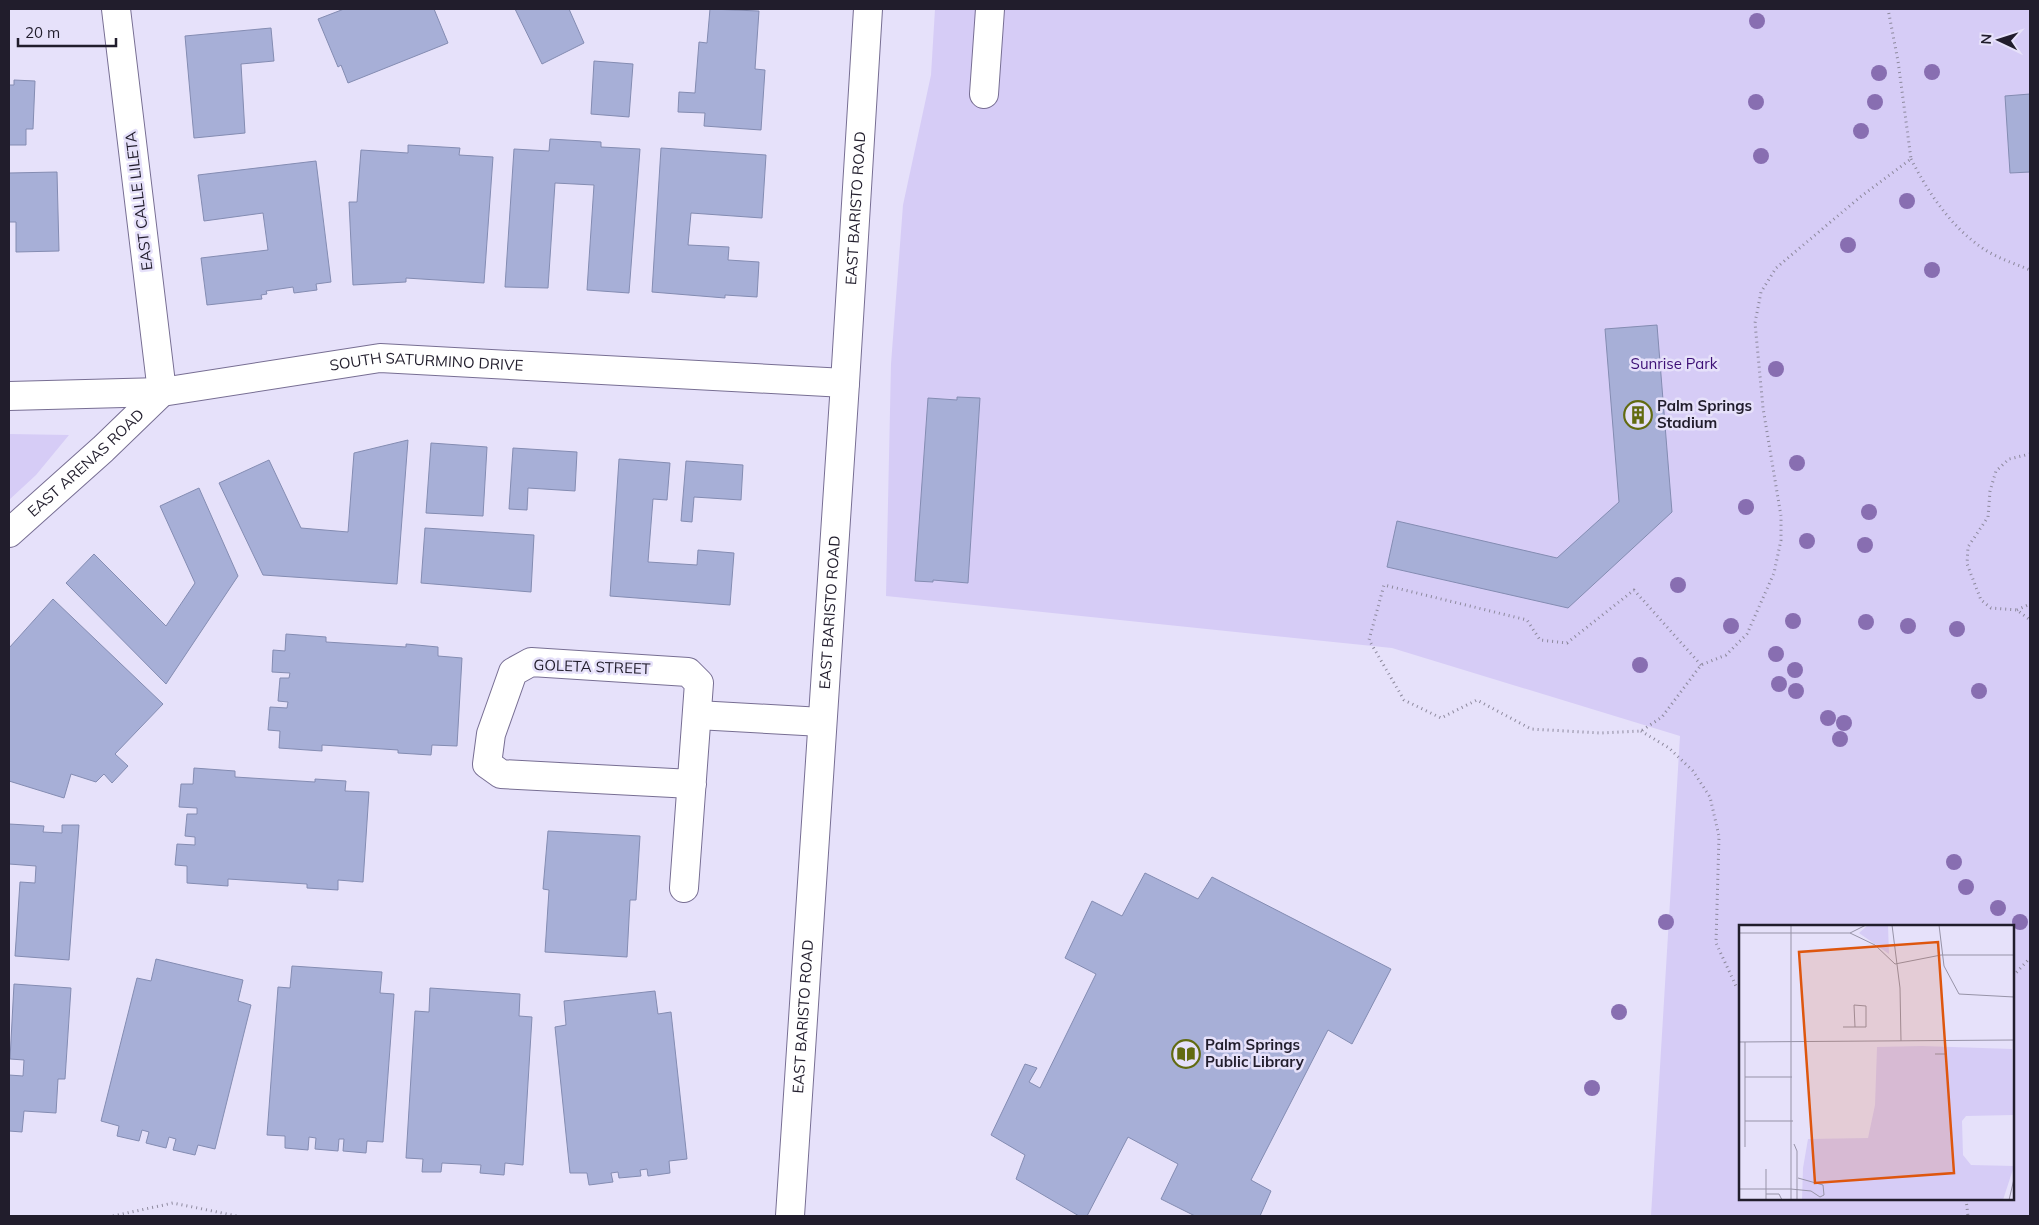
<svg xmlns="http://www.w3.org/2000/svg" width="2039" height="1225" font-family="Mulish,sans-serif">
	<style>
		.green { fill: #d6ccf6; fill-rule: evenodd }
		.building { fill: #a7afd7; stroke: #848cb2 }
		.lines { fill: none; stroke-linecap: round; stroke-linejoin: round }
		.minor-casing { stroke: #776e93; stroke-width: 30 }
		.path { stroke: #8d899d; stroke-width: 3; stroke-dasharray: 1 4; stroke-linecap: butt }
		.minor { stroke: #fff; stroke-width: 28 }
		.tree { fill: #886eb1 }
		.labels { text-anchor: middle; stroke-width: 5; stroke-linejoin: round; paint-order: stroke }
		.street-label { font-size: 15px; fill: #211d2c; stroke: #e6e1fa }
		.park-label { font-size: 15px; fill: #3c0f75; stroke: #e6e1fa }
		.poi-label { font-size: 15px; font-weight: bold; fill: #211d2c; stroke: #e6e1fa; text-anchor: start }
		.inset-road { fill: none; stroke: #9793a8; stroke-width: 1 }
		.view { fill: #de560e; fill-opacity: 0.15; stroke: #de560e; stroke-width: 2.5 }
		.inset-edge { fill: none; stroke: #211d2c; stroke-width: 2.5 }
	</style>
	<rect width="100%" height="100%" fill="#e6e1fa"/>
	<path class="green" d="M935,9H2030V1216H1651L1680,736L1392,648L886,596L891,364L903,205L931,75ZM1740,926H2013V1199H1740Z
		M9,434L69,435L36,475L9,500Z"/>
	<path class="building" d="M344,9H434L448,43L348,83L341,65L338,67L318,19Z
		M515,9H569L584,43L542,64Z
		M710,9L759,11L755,69L765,70L761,130L704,126L705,113L678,112L679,92L695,93L699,42L707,43Z
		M271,28L274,61L241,64L245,133L194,138L185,36Z
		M594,61L633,64L629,117L591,114Z
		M14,80L35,81L33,129H26V145H9V85H14Z
		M2030,94V172L2010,173L2005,96Z
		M550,139L601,142V147L640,149L629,293L587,290L594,185L555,183L548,288L505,287L514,149L549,151Z
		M408,145L460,148L459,155L493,157L484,283L406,278V282L353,285L349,202H357L361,150L408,153Z
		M661,148L766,155L762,218L691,213L688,245L729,247L728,260L759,262L757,297L725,295V298L652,292Z
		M316,161L331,282L316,284L317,290L294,293L293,287L266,291L267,294L261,295L262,299L207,305L201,258L268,250L263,213L204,221L198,175Z
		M57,172L59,251L16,252V222H9V173Z
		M1657,325L1672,512L1568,608L1387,567L1397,521L1557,558L1619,502L1605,329Z
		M957,397L980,398L968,583L933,580V582L915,581L928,398L957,400Z
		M408,440L397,584L263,575L219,483L269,460L301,528L348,532L354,453Z
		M431,443L487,447L483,516L426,513Z
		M513,448L577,452L575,491L528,488L527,510L509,509Z
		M619,459L670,463L667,500L653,499L648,562L697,565L698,550L734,553L730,605L610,596Z
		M686,461L743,465L741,500L694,497L692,522L681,521Z
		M199,488L238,576L166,684L66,583L94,554L166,626L195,583L160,506Z
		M425,528L534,535L531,592L421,583Z
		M53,599L163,704L115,754L128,766L112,783L104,774L96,782L71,774L64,798L9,781V648Z
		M286,634L326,637V642L406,647V644L438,647V656L462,658L457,746L432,745L431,755L398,753V750L322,745V751L279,748L280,731L268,730L270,707L287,708L288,702L278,701L280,678H289L290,673L272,672L273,650L285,651Z
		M194,768L235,771V777L315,782V779L346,781L345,791L369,792L363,882L338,880V890L307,888V884L228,879V886L187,883V866L175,865L177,844L195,845V837L185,836L187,814H197V808L179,807L181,784H193Z
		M9,824L44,826L43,832L62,833V825H79L69,960L15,956L20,882L35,883L36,866L9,864Z
		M548,831L640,836L636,900H630L627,957L545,952L549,890L543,889Z
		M1145,873L1198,899L1212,877L1391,969L1352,1044L1328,1030L1251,1180L1271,1191L1260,1216H1195L1161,1199L1178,1164L1128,1137L1087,1216H1079L1016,1179L1025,1155L991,1135L1025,1064L1037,1068L1029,1082L1040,1088L1096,974L1065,958L1092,901L1122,916Z
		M156,959L243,980L238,1001L251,1005L215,1149L198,1145L195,1155L173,1150L176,1139L169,1137L166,1148L146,1143L149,1132L142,1130L139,1141L117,1136L119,1126L101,1121L137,978L151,981Z
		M292,966L382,972L380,993L394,994L383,1142L367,1141L366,1153L343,1151L344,1139H339L338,1151L315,1149L316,1138L309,1137L308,1150L285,1148V1136L267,1135L278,987L290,988Z
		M14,984L71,988L65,1079H58L56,1113L24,1111L22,1132L9,1131V1075L23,1076L24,1060L10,1059Z
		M430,988L520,994L519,1016L532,1017L523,1165L505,1163L504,1175L480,1173L481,1165L442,1163L441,1172H422L423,1159L406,1158L415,1011L429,1012Z
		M655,991L658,1014L671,1012L687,1159L669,1161L670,1173L648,1176L647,1169L640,1170L641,1176L619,1178L618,1172L611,1173L613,1182L589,1185L587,1173H570L555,1027L566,1025L564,1001Z"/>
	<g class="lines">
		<defs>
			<g id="minor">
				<path d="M984,94L990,9"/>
				<path id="s1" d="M9,396L162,392L380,358L845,383"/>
				<path id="s2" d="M9,533L103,449L162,392L116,9"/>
				<path d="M697,715L822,722"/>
				<path d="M684,888L699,683L688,672L531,662L513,672L491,734L487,764L501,774L692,784"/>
				<path id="s3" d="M790,1216L845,383L868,9"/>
			</g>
		</defs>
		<use href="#minor" class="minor-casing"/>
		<path class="path" d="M1911,159C1929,194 1953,230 1987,251C2000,259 2016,264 2030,270
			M2030,454L2009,459L1996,471L1990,491L1988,517L1968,547L1967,564L1981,600L1991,608L2017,610L2030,620
			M2017,610L2030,604
			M1701,665L1634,590L1567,643L1540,640L1527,620L1384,585L1369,640L1404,700L1441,718L1477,700L1531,729L1600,733L1641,731L1662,717L1701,665L1726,655L1747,634L1774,573L1781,540V516L1763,408L1755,323L1761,292L1776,268L1859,198L1911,159L1898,61L1888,9
			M1641,731L1669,748L1693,771L1710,797L1719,836L1716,943L1736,986L1740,989
			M2013,976L2030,958
			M1966,1199L1968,1216
			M9,1216H11
			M113,1216L173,1203L237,1216"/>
		<use href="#minor" class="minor"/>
	</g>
	<g class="tree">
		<circle cx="1757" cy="21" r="8"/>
		<circle cx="1932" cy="72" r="8"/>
		<circle cx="1879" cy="73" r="8"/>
		<circle cx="1756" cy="102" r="8"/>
		<circle cx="1875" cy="102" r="8"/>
		<circle cx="1861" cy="131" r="8"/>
		<circle cx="1761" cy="156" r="8"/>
		<circle cx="1907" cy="201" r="8"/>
		<circle cx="1848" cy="245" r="8"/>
		<circle cx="1932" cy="270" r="8"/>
		<circle cx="1776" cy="369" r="8"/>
		<circle cx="1797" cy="463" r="8"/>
		<circle cx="1746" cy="507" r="8"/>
		<circle cx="1869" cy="512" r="8"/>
		<circle cx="1807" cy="541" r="8"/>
		<circle cx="1865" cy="545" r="8"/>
		<circle cx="1678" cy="585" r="8"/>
		<circle cx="1793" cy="621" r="8"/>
		<circle cx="1866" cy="622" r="8"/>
		<circle cx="1731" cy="626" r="8"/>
		<circle cx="1908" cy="626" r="8"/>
		<circle cx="1957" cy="629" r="8"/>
		<circle cx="1776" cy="654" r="8"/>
		<circle cx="1640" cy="665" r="8"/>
		<circle cx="1795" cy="670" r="8"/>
		<circle cx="1779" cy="684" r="8"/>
		<circle cx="1796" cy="691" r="8"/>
		<circle cx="1979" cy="691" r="8"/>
		<circle cx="1828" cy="718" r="8"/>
		<circle cx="1844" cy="723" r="8"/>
		<circle cx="1840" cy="739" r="8"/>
		<circle cx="1954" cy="862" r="8"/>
		<circle cx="1966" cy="887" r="8"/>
		<circle cx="1998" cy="908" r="8"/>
		<circle cx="1666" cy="922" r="8"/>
		<circle cx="2020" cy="922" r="8"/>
		<circle cx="1619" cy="1012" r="8"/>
		<circle cx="1592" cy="1088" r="8"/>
	</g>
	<defs>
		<symbol id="building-ring" viewBox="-11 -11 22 22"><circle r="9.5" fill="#e6e1fa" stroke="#626b11" stroke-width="1.5"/><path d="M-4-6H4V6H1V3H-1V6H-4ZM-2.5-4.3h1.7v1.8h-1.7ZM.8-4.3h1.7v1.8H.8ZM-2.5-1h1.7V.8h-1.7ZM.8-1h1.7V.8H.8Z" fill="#626b11"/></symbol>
		<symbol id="library-ring" viewBox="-11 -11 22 22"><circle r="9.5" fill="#e6e1fa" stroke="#626b11" stroke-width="1.5"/><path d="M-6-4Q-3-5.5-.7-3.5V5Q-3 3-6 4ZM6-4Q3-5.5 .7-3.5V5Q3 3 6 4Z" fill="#626b11"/></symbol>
	</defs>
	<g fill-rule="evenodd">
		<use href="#building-ring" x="1622" y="399" width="32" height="32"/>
		<use href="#library-ring" x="1170" y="1038" width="32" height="32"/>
	</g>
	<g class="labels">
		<g class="street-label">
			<text transform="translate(139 201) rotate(-97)" y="5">EAST CALLE LILETA</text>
			<text dy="5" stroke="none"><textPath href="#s3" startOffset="1010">EAST BARISTO ROAD</textPath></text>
			<text dy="5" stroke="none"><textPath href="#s1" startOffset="420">SOUTH SATURMINO DRIVE</textPath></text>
			<text dy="5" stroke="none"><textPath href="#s2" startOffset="104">EAST ARENAS ROAD</textPath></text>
			<text dy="5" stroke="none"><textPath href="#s3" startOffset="605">EAST BARISTO ROAD</textPath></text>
			<text transform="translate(592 667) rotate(2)" y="5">GOLETA STREET</text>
			<text dy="5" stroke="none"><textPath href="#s3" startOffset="200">EAST BARISTO ROAD</textPath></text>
		</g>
		<g class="park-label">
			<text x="1674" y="369">Sunrise Park</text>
		</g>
		<g class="poi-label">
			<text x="1657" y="411">Palm Springs<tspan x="1657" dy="17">Stadium</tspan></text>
			<text x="1205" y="1050">Palm Springs<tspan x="1205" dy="17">Public Library</tspan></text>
		</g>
	</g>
	<g transform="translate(1739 925)">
		<rect width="275" height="275" fill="#e6e1fa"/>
		<path d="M129,0H149L150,29L120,8ZM183,121L273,124L274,190L227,191L223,196L224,230L232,240L275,241L264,275H63L64,243L69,214L129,213L136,180L138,122Z" fill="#d6ccf6"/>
		<path class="inset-road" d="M52,0V275M153,0L161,63L162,116M200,0L205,41L220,69L275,72M0,8H111L127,0M111,8L136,20L156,39L202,30H275M104,102H127V81L115,80L116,102M0,117L275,115M196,129H207L206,116M6,152V117M6,196H54M55,219L58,226V275M6,222V152H53M27,244V275M0,264H52L72,266L81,272L85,270L84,260L59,253M27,269H40L43,275M270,275L275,254"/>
		<path class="view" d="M199,17L215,248L76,258L60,27Z"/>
		<rect width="275" height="275" class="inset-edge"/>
	</g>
	<rect width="2039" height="1225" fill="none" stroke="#211d2c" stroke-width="20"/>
	<g transform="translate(1999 40) rotate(274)" stroke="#e6e1fa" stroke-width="4" paint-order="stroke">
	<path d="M0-4L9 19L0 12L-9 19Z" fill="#211d2c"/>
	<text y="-8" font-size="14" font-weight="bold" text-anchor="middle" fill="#211d2c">N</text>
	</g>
	<path d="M18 38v8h98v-8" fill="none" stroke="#211d2c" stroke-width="2.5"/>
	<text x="25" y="38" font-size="15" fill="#211d2c" stroke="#e6e1fa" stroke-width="4" paint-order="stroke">20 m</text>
</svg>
